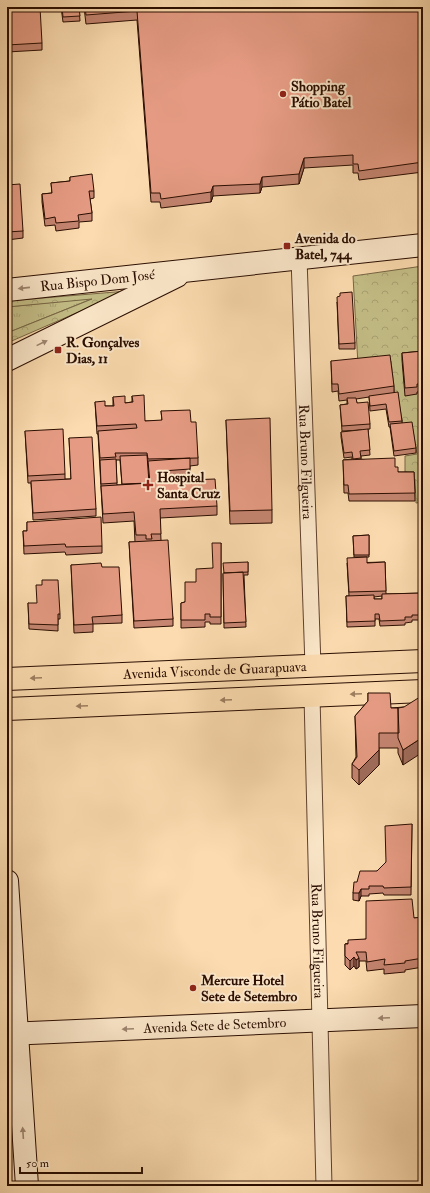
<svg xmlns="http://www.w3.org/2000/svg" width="430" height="1193" font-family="'IM FELL Double Pica',serif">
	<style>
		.grass { fill: url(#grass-tufts); stroke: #764 }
		.forest { fill: url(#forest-crowns); stroke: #764 }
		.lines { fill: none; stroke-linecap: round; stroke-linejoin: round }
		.street-casing { stroke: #5e402c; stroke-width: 17 }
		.secondary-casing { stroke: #2a0d00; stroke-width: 24 }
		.primary-casing { stroke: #2a0d00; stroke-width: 24 }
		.street { stroke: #fce8cb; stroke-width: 15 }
		.secondary { stroke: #fce8cb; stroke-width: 22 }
		.primary { stroke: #fbdbaf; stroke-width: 22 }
		.wall { fill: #c58571; stroke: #2a0d00; fill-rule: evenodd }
		.shaded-wall { fill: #a06c5c; stroke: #2a0d00 }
		.building { fill: #e59b83; stroke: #2a0d00 }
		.oneway { fill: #9e8570 }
		.oneway2 { fill: #9d7e60 }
		.poi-dot { fill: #8f2418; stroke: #fce8cb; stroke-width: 1.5 }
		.labels { text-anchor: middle; stroke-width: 4; stroke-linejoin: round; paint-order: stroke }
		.poi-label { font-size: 14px; font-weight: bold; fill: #2a0d00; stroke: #fce8cb; text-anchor: start }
		.street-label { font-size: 14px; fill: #2a0d00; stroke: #fce8cb }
	</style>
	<defs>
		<pattern id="grass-tufts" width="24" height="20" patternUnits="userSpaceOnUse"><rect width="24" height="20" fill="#c4be87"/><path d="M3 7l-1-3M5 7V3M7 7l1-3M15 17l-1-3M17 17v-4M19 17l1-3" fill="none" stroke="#a9a273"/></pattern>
		<pattern id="forest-crowns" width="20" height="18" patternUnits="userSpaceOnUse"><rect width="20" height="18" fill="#c4be87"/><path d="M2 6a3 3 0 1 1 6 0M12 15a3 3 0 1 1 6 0" fill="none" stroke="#a9a273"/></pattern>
	</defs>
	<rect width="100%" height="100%" fill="#fbdbaf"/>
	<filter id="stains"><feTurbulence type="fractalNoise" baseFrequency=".005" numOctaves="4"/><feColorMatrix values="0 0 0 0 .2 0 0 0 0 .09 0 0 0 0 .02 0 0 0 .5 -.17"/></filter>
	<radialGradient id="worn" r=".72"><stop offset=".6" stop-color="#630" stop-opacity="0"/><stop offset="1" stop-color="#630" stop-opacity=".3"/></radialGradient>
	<path class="grass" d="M94,298L7,333V307Z"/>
	<path class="forest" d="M423,266V502L416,503L415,479L405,478V456L417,454L412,425L403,426L398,397L395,396L391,361L358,365L353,276Z
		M127,291L7,343V333L92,299L7,307V301Z"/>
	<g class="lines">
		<defs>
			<g id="street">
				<path id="s1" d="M299,258L313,666"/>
				<path id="s2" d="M312,696L324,1186"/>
			</g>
			<g id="secondary">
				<path id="s3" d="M7,290L423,245"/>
				<path d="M7,360L177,276"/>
				<path d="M7,881L27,1186"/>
				<path id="s4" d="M7,1034L423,1016"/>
			</g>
			<g id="primary">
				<path id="s5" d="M7,679L423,661"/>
				<path d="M7,709L423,691"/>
			</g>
		</defs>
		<use href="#street" class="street-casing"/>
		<use href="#secondary" class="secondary-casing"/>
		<use href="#primary" class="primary-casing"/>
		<use href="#street" class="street"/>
		<use href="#secondary" class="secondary"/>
		<use href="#primary" class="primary"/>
	</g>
	<path class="wall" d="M7,7L42,43V50L7,52Z
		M61,7H79L80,21L63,22Z
		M84,7H423V172L359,180L358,173H353V165L304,168L299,184L262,187L260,193L213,196L211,202L161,208L160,202H151L137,20L86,24Z
		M70,177L94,191V198L90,199L92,213V221L79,222V228L56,231L55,225L45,226L42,202V194L52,193L51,183L70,181Z
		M7,185L23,231V238L7,240Z
		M337,302L355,343V349H339Z
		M423,351V391L417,392V394L405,396L402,360V353Z
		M331,361L394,386V393L402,421V423L416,448V453L394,456L390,427H389L386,409L370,411L369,397L356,399L357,403L370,424V429H368L370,455L361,456V459L395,467L398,472H414L415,501H349L348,493H344L343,460L352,459V457L344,458L341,437V432L362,430L342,431L340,405L347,404V400L339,401L338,391L332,392Z
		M132,396L145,421H162L161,411L191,422L198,458V465L190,466V478L163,480V481L217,506V515L160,518L161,540L173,619V626L134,628L129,542H135L134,521L103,523L98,434H97L95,402L105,406H113V397L125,403L132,402ZM116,460H120L122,485H117Z
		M226,420L272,510V523L230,524Z
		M25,431L65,474V479H71L69,438L96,509V516L33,520L31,483H28Z
		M27,522L102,546V553L66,555L65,552L24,554L23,531H27Z
		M369,535V557H354L353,536Z
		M221,543V624H210V622H205V627L181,628V603L185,602L196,582L213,568Z
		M248,562V575H244L246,627L224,628L223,574Z
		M385,562L386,594L423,593V614H420V620H412V622L405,623V625L380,626L379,619H375V626L347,627L346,596H349L347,563ZM382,596V599H374V597Z
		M71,565L102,567L122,615V623L93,624V632L74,633Z
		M28,603L60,614V619H58V631L29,629Z
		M368,693L391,708L404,707L403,765L398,753V748H379V765L359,785L352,778V764L356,757L355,716L368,701Z
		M412,824L411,895H384L383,893L369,894V896H361L359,901L353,900V893L357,882L377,871L386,862Z
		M423,917V967L405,970V972L384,974V969L367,971L366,961H359V967L356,969L354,966L350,970L345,965V944L366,939L414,918Z"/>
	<path class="shaded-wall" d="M304,158V168L299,184V174Z
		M262,177V187L260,193V184Z
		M213,186V196L211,202V192Z
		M423,737V752L403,765V750Z
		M379,750V765L359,785V770Z
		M361,889V896L359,901V893Z
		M354,957V966L350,970V961Z
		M359,958V967L356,969V960Z"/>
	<path class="building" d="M7,7H40L42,43L7,45Z
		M62,7H79L80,16L63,17Z
		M85,7H423V162L359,171L358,164H353V155L304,158L299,174L262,177L260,184L213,186L211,192L161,199L160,193H151L137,11L86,15Z
		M92,174L94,191H89L92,213L78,215L79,221L56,223L55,217L45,219L42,194L52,193L51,183L70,181V177Z
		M20,184L23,231L7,232V185Z
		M352,292L355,343L339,344L337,297L340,296V293Z
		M423,351V384H417V387L405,388L402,353Z
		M390,355L394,386L339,394L338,384H332L331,361Z
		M398,392L402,421L389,422L386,404L370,406L369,396Z
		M144,395L145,421L162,420L161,411L190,410L191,422H196L198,458L148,459L147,453H115L116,457L100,458L98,431L137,428L136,424L97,426L95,402L105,401V406H114L113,397L125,396V403L133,402L132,396Z
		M347,398H356L357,403L368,402L370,424L342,426L340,405L348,404Z
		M270,418L272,510L230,511L226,420Z
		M412,422L416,448L394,451L390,424Z
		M63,429L65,474L28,476L25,431Z
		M368,429L370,450L360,451L361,458L353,459L352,452L344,453L341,432Z
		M92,437L96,509L33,513L31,481L71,479L69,438Z
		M147,455L149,483L122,484L120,456Z
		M190,458V469L162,471L163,481L215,479L217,506L160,509L161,534H151L152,539H146V535H136L134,512L103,514L101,486L150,483L148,461Z
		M395,458V467H398V472H414L415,493L349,494L348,485H344L343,460Z
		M116,459L117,483L101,484L100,460Z
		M101,517L102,546L66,547L65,544L24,546L23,531H27V522Z
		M369,535V555H354L353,536Z
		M168,540L173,619L134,621L129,542Z
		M212,543H221V617H210V614H205V620H181V603L185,602V582H196V569L213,568Z
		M367,557V563L385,562L386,591L349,592L347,558Z
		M248,562V572L224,573L223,563Z
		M101,563L102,567H119L122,615L92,617L93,624L74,625L71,565Z
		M243,572L246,622L224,623L223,573Z
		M42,580H58L60,614H58V625L29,624L28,603H37L36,585H42Z
		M423,593V608H420V615H412V617H405V620L380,621L379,614H375V621L347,622L346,596L374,595V599H382V594Z
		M368,693H390L391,708H398L399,733H379V750L359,770L352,764L357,757L355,716L368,701Z
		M423,695V737L403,750L398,738V708L404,707Z
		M412,824L411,887L384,888L383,886H369V889H361L359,893H353L354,882H357L360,871H377L386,862L385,826Z
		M412,899L414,918L423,917V958L405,961V963L384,965L385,959L367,962L366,952H356L359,958L356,960L354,957L350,961L345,956V944H348V940L366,939V901Z"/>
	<defs><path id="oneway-solid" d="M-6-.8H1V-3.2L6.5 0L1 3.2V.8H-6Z"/></defs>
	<g class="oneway">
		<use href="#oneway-solid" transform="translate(24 288) rotate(174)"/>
		<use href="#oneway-solid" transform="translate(42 343) rotate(-26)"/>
		<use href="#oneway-solid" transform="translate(384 1018) rotate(177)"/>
		<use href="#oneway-solid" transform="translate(128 1029) rotate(178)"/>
		<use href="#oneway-solid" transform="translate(23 1133) rotate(-94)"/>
	</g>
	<g class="oneway2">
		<use href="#oneway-solid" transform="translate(36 678) rotate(178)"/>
		<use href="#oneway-solid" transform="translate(356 694) rotate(178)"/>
		<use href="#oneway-solid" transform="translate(226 700) rotate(178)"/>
		<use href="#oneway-solid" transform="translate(82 706) rotate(178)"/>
	</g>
	<g class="poi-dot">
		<circle cx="283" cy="94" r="4"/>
		<rect x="283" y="242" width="8" height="8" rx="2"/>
		<rect x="54" y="346" width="8" height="8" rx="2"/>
		<path d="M146 479h4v4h4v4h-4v4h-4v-4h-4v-4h4z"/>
		<circle cx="193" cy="988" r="4"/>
	</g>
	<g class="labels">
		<g class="poi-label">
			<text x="291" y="91">Shopping<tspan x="291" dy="16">Pátio Batel</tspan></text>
			<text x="295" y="243">Avenida do<tspan x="295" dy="16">Batel, 744</tspan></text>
			<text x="66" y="347">R. Gonçalves<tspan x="66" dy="16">Dias, 11</tspan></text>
			<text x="157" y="482">Hospital<tspan x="157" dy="16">Santa Cruz</tspan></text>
			<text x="201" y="985">Mercure Hotel<tspan x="201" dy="16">Sete de Setembro</tspan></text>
		</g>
		<g class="street-label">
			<text dy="5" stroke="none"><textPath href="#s3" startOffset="91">Rua Bispo Dom José</textPath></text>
			<text dy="5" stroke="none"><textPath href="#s1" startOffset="204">Rua Bruno Filgueira</textPath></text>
			<text dy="5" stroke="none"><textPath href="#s5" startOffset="208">Avenida Visconde de Guarapuava</textPath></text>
			<text dy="5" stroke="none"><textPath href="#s2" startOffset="245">Rua Bruno Filgueira</textPath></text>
			<text dy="5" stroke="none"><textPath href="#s4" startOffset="208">Avenida Sete de Setembro</textPath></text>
		</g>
	</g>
	<rect width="430" height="1193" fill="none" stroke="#fbdbaf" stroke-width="24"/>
	<rect x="8" y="8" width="414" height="1177" fill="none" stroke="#2a0d00" stroke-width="2"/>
	<rect x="12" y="12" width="406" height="1169" fill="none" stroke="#2a0d00"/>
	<path d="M20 1167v6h122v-6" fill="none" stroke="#2a0d00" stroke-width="2"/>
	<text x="26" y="1167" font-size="12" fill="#2a0d00" stroke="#fce8cb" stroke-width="3" paint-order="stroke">50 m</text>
	<rect width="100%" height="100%" filter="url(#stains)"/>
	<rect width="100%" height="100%" fill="url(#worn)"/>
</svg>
